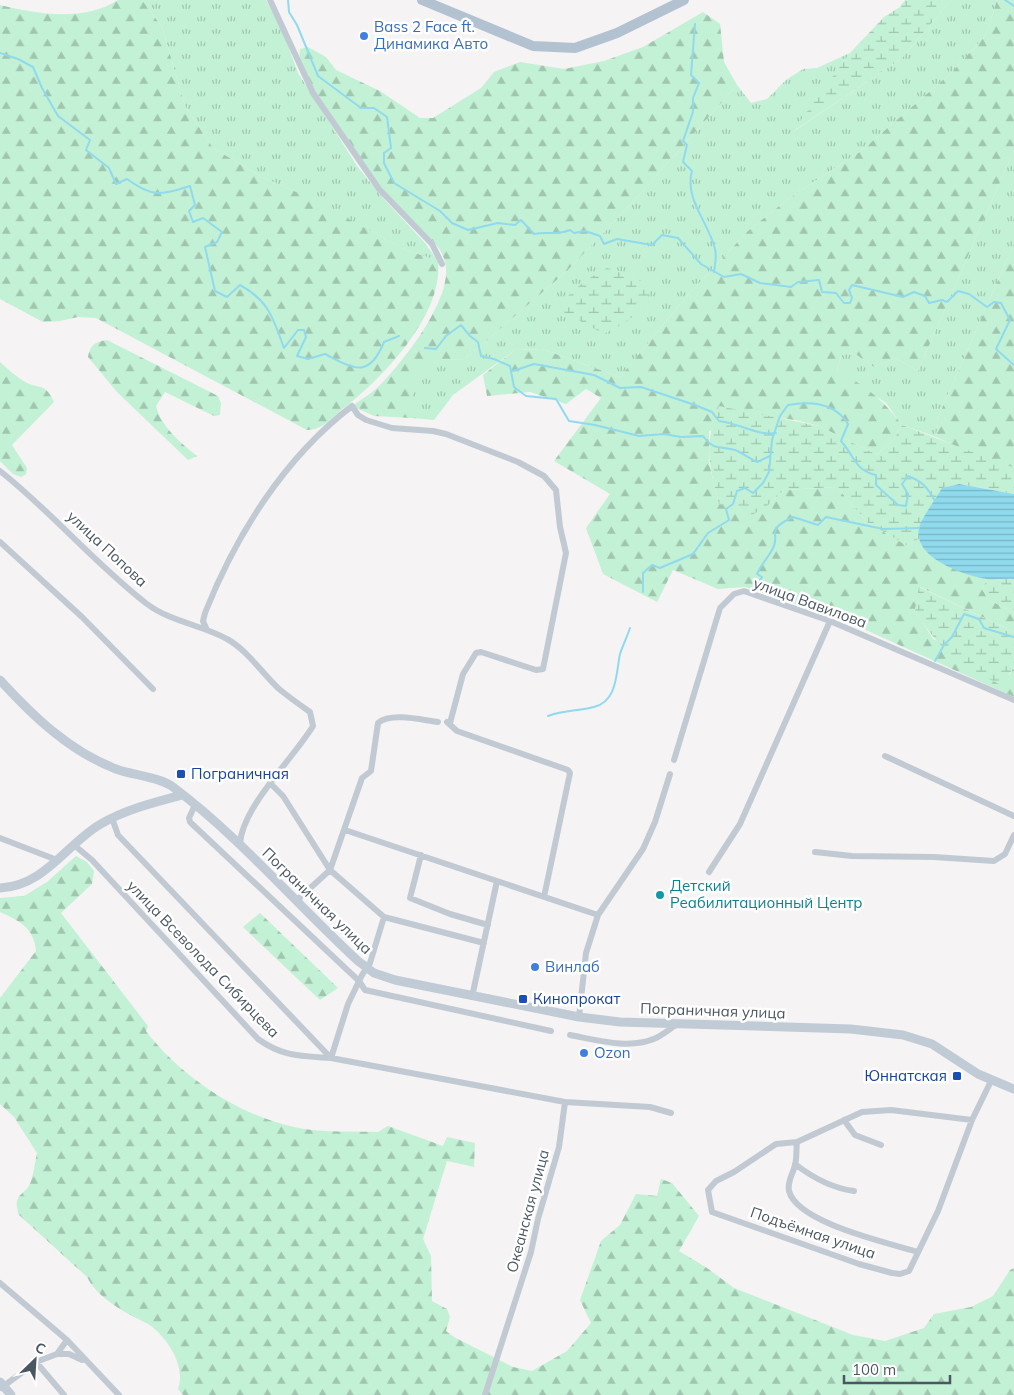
<svg xmlns="http://www.w3.org/2000/svg" width="1014" height="1395" font-family="Mulish,sans-serif">
	<style>
		.grass { fill: url(#grass-tufts) }
		.forest { fill: url(#forest-firs) }
		.wetland { fill: url(#wetland-marsh) }
		.water { fill: url(#water-rules) }
		.lines { fill: none; stroke-linecap: round; stroke-linejoin: round }
		.stream { stroke: #90daee; stroke-width: 2 }
		.street { stroke: #c1cad2; stroke-width: 6 }
		.secondary { stroke: #c1cbd6; stroke-width: 9 }
		.primary { stroke: #b3c2d1; stroke-width: 10 }
		.shop-dot { fill: #3f7fe0; stroke: #fff; stroke-width: 2 }
		.transit-dot { fill: #1a4fb4; stroke: #fff; stroke-width: 2 }
		.culture-dot { fill: #0f9aa8; stroke: #fff; stroke-width: 2 }
		.labels { text-anchor: middle; stroke-width: 5; stroke-linejoin: round; paint-order: stroke }
		.shop-label { font-size: 15px; fill: #366cbe; stroke: #fff; text-anchor: start }
		.street-label { font-size: 15px; fill: #4a5661; stroke: #fff }
		.transit-label { font-size: 15px; fill: #164399; stroke: #fff; text-anchor: start }
		.culture-label { font-size: 15px; fill: #0d838f; stroke: #fff; text-anchor: start }
	</style>
	<defs>
		<pattern id="grass-tufts" width="24" height="20" patternUnits="userSpaceOnUse" patternTransform="scale(1.25)"><rect width="24" height="20" fill="#c3f1d5"/><path d="M3 7l-1-3M5 7V3M7 7l1-3M15 17l-1-3M17 17v-4M19 17l1-3" fill="none" stroke="#a0c6b0"/></pattern>
		<pattern id="forest-firs" width="22" height="20" patternUnits="userSpaceOnUse" patternTransform="scale(1.25)"><rect width="22" height="20" fill="#c3f1d5"/><path d="M5 1l3.5 6h-7zM16 11l3.5 6h-7z" fill="#a0c6b0"/></pattern>
		<pattern id="wetland-marsh" width="20" height="14" patternUnits="userSpaceOnUse" patternTransform="scale(1.25)"><rect width="20" height="14" fill="#c3f1d5"/><path d="M1 5h8M5 5V1M11 12h8M15 12V8" fill="none" stroke="#a0c6b0"/></pattern>
		<pattern id="water-rules" width="6" height="5" patternUnits="userSpaceOnUse" patternTransform="scale(1.25)"><rect width="6" height="5" fill="#90daee"/><path d="M0 2.5h6" fill="none" stroke="#78b4c4"/></pattern>
	</defs>
	<rect width="100%" height="100%" fill="#f5f3f3"/>
	<path class="grass" d="M142,0H266L281,27L298,73L357,166L382,197L425,243L438,261L404,249L307,197L262,177L213,148L185,106L162,27Z
		M951,0H997L986,35L951,73L861,151L788,199L749,230L687,296L620,377L542,349L515,350L453,395L434,420L412,418V376L439,360L465,359L567,271L631,204L737,85L751,103L767,99L786,80L803,69L817,68L850,53L794,131L902,58Z
		M1014,150V244L939,415L936,437L902,425L886,403L837,370L841,355L854,353L874,367L895,358L918,371Z"/>
	<path class="forest" d="M118,0H142L162,27L185,106L213,148L262,177L310,198L404,249L438,261C444,316 380,381 339,412C329,421 320,430 307,430L96,318L78,317L60,321L43,322L0,299V5C37,14 84,22 118,0Z
		M997,0H1014V150L918,371L895,358L874,367L854,353L841,355L837,370C865,386 883,399 902,425L894,439L877,455L819,426L796,420L759,416L709,431V463L719,504L766,507L784,490L837,487L867,522L906,545L919,539C933,566 960,570 987,579L982,589L988,599L1014,613V632L920,587L915,610L933,639L1009,675L1014,667V697L846,621L745,587L718,589L673,570L657,602L603,574L586,528L610,494L554,461L601,398L586,389L566,404L530,392L487,396L483,375L515,350L542,349L620,377L687,296L749,230L788,199L861,151L951,73L986,35Z
		M703,12L720,24L724,62L737,85L631,204L567,271L465,359L439,360L413,376L412,418L374,416L352,406C362,399 374,392 382,383C405,359 454,297 445,262C441,246 429,237 418,226C407,214 394,203 383,191C361,164 343,132 323,104C315,92 296,62 300,49L308,47L326,57L336,70L380,91L420,118H433L481,88L494,72L520,62L564,69L604,61L643,47Z
		M1014,244V468L966,451L936,437L939,415Z
		M107,340L218,396L221,403L220,415L214,416L165,392L156,406C161,427 181,443 197,456L188,460L117,392L88,357C90,345 95,342 107,340Z
		M0,362C7,368 14,375 22,380C38,391 44,380 54,402L12,445L27,468L26,474L21,477L13,474L0,461Z
		M76,856L87,862L94,871L92,884L61,913L148,1026L146,1031C180,1076 238,1115 294,1127C320,1133 351,1131 378,1132L388,1126L443,1146L447,1137L475,1143L474,1167L447,1161L423,1239L431,1256L432,1301L447,1309L450,1317L446,1331L454,1337L513,1367L532,1371L567,1351L591,1323L580,1300L601,1241L620,1225L636,1194L657,1196L661,1179L672,1183L699,1216L679,1251L707,1268L734,1288L853,1335L885,1341L924,1328L934,1314L971,1307L993,1296L1010,1270L1014,1268V1395H183L178,1389C186,1367 169,1340 151,1326C146,1322 139,1320 134,1317C116,1307 96,1295 87,1277L19,1215C11,1193 26,1196 31,1181C34,1172 35,1162 37,1153L14,1117L0,1104V998L36,951C34,928 20,921 0,912V898L24,896L47,882Z
		M260,913L337,987L338,988L320,1000L243,927Z"/>
	<path class="wetland" d="M905,0H951L902,58L792,132L850,53L884,17L900,7Z
		M607,268L628,273L651,288L644,307L626,322L604,334L558,309C571,289 587,279 607,268Z
		M719,406L819,426L877,455L894,439L902,425L1014,468V494L959,484L943,488L919,528V539L906,545L867,522L837,487L784,490L766,507L750,516L719,504C709,463 703,447 719,406Z
		M1006,578L1014,579V613L988,599L982,589L987,579Z
		M919,587L1014,632V667L1001,685C959,664 939,651 915,610Z"/>
	<path class="water" d="M959,484L1014,494V579C1005,578 996,580 987,579C965,576 912,558 919,528C922,517 936,499 942,488Z"/>
	<g class="lines">
		<path class="stream" d="M288,0L289,12L297,25L318,76L361,108H374L387,117L391,148L384,153V163L394,183L440,211L452,223L468,230L498,223L515,225L521,220L534,234C549,231 555,236 570,230L574,233L585,231L600,236L604,244L617,239L652,245L662,235L678,238L701,264L724,277L741,274L760,283L791,287L798,282L819,280L822,292L836,293L844,303H850L852,298L849,290L852,285L903,297L914,292L925,296L929,303L942,300L947,302L958,291L969,294L987,307L994,302L1001,303L1010,320L996,349L1014,365
			M1005,0L1014,6
			M695,24L691,75L699,83L693,98V112L683,141L687,145L683,162L692,171C684,199 709,223 715,249C717,256 715,265 714,272
			M0,53L18,59L33,67L42,88L58,116L90,140L86,150L109,168L116,184L127,179C153,198 161,195 190,186L195,205L189,211L193,222L203,218L222,232L217,242L205,247L215,291L227,297L240,285C269,301 273,318 284,348L298,330H304L306,337L297,356L308,359L325,354C354,369 369,379 384,342L399,336
			M425,348L436,349L446,336L461,325L470,336L478,342L481,356L494,359L510,366L514,387L526,396L556,399L569,421L595,425L639,436L664,434L681,437L703,436C715,452 719,445 735,450C743,453 750,459 757,462L770,456
			M513,371L534,364L594,375L620,388L641,387L695,405L712,412L719,421C739,423 757,436 776,433
			M756,586L762,577L757,574C761,565 767,559 772,550C782,534 763,531 793,517L818,525L826,517L883,529L919,528
			M643,592V573L652,565L660,568L693,554L708,533L729,520L726,509L733,504L737,491L745,488L753,493L763,483L769,472L772,440L780,416L788,405C811,401 835,403 848,424L841,441C854,455 855,471 876,475V485L898,505L906,506L908,494L902,484L908,476C922,481 928,488 935,501
			M935,661L944,645L952,637L964,614L979,619L984,628L1014,637
			M548,716C564,710 579,711 594,707C618,701 616,672 620,654C623,645 627,637 630,628"/>
		<path class="street" d="M270,0L313,93L379,189L432,244L442,264
			M0,471C52,512 94,563 147,604C171,622 202,625 227,639C246,649 263,674 279,689C289,697 300,705 310,712L313,726C293,759 242,807 240,844
			M0,542L82,617L153,689
			M206,628L203,621L205,613C236,535 284,458 352,406L358,415L366,420L392,428L433,431L446,434L518,462L544,476L556,490L560,527L566,553L543,669L536,670L481,652L476,653L463,674L450,723
			M447,722L457,731L568,770L570,773L544,897
			M885,756L1014,816
			M674,760L720,608L734,594L744,591L830,621L1014,700
			M271,784L283,796L330,870L384,917L484,943
			M195,805L189,818L190,822L359,981L365,990L551,1031
			M112,818L118,835L331,1058L348,1004L362,975L370,963L384,917
			M345,830L598,915
			M0,838L57,860
			M74,845L92,860L258,1039C283,1057 301,1056 331,1058L565,1102L559,1147L538,1219L531,1252L485,1395
			M815,852L852,856L934,857L994,861L1005,854L1014,835
			M421,855L410,898L450,914L488,925
			M709,872L740,824L830,621
			M296,901L330,870L362,778L371,771L378,723C391,712 422,720 438,722
			M472,997L497,881
			M579,1017L586,953L598,915L643,849L655,822L670,774
			M570,1035C597,1040 630,1050 656,1038C664,1034 671,1028 679,1023
			M565,1102L650,1107L671,1113
			M844,1120L855,1135L881,1145
			M972,1120L891,1110L862,1112L797,1142L776,1144L734,1172L716,1181L708,1190L712,1212L859,1264L892,1273L900,1274L909,1271L938,1211L972,1120L991,1081
			M797,1142C796,1149 797,1158 795,1165C793,1174 787,1181 789,1191C797,1223 889,1243 918,1252
			M795,1164C813,1178 832,1188 854,1191
			M0,1283L67,1340L119,1395
			M57,1354H69L82,1360
			M36,1362L64,1395
			M1,1388L36,1362L57,1354L67,1340"/>
		<path class="secondary" d="M0,680C33,716 69,751 116,769C132,775 160,777 173,787C241,838 296,904 358,961L374,973L395,980L579,1017L620,1022L851,1029L903,1035L932,1044L978,1074L1014,1089
			M0,888C44,886 65,846 99,825C124,810 155,802 182,795
			M0,1382L11,1395"/>
		<path class="primary" d="M422,0L533,46L575,48L617,33L684,0"/>
	</g>
	<g class="shop-dot">
		<circle cx="364" cy="36" r="5"/>
		<circle cx="535" cy="967" r="5"/>
		<circle cx="584" cy="1053" r="5"/>
	</g>
	<g class="transit-dot">
		<rect x="176" y="769" width="10" height="10" rx="2.5"/>
		<rect x="518" y="994" width="10" height="10" rx="2.5"/>
		<rect x="952" y="1071" width="10" height="10" rx="2.5"/>
	</g>
	<circle class="culture-dot" cx="660" cy="895" r="5"/>
	<g class="labels">
		<g class="shop-label">
			<text x="374" y="32">Bass 2 Face ft.<tspan x="374" dy="17">Динамика Авто</tspan></text>
			<text x="545" y="972">Винлаб</text>
			<text x="594" y="1058">Ozon</text>
		</g>
		<g class="street-label">
			<text transform="translate(107 549) rotate(43)" y="5">улица Попова</text>
			<text transform="translate(810 603) rotate(20)" y="5">улица Вавилова</text>
			<text transform="translate(317 901) rotate(44)" y="5">Пограничная улица</text>
			<text transform="translate(203 959) rotate(46)" y="5">улица Всеволода Сибирцева</text>
			<text transform="translate(713 1011) rotate(2)" y="5">Пограничная улица</text>
			<text transform="translate(528 1211) rotate(-75)" y="5">Океанская улица</text>
			<text transform="translate(813 1233) rotate(19)" y="5">Подъёмная улица</text>
		</g>
		<g class="transit-label">
			<text x="191" y="779">Пограничная</text>
			<text x="533" y="1004">Кинопрокат</text>
			<text x="947" y="1081" text-anchor="end">Юннатская</text>
		</g>
		<g class="culture-label">
			<text x="670" y="891">Детский<tspan x="670" dy="17">Реабилитационный Центр</tspan></text>
		</g>
	</g>
	<g transform="translate(35 1360) rotate(25)" stroke="#ffffff" stroke-width="4" paint-order="stroke">
	<path d="M0-4L9 19L0 12L-9 19Z" fill="#4a5661"/>
	<text y="-8" font-size="14" font-weight="bold" text-anchor="middle" fill="#4a5661">С</text>
	</g>
	<path d="M844 1375v8h106v-8" fill="none" stroke="#4a5661" stroke-width="2.5"/>
	<text x="852" y="1375" font-size="15" fill="#4a5661" stroke="#ffffff" stroke-width="4" paint-order="stroke">100 m</text>
</svg>
